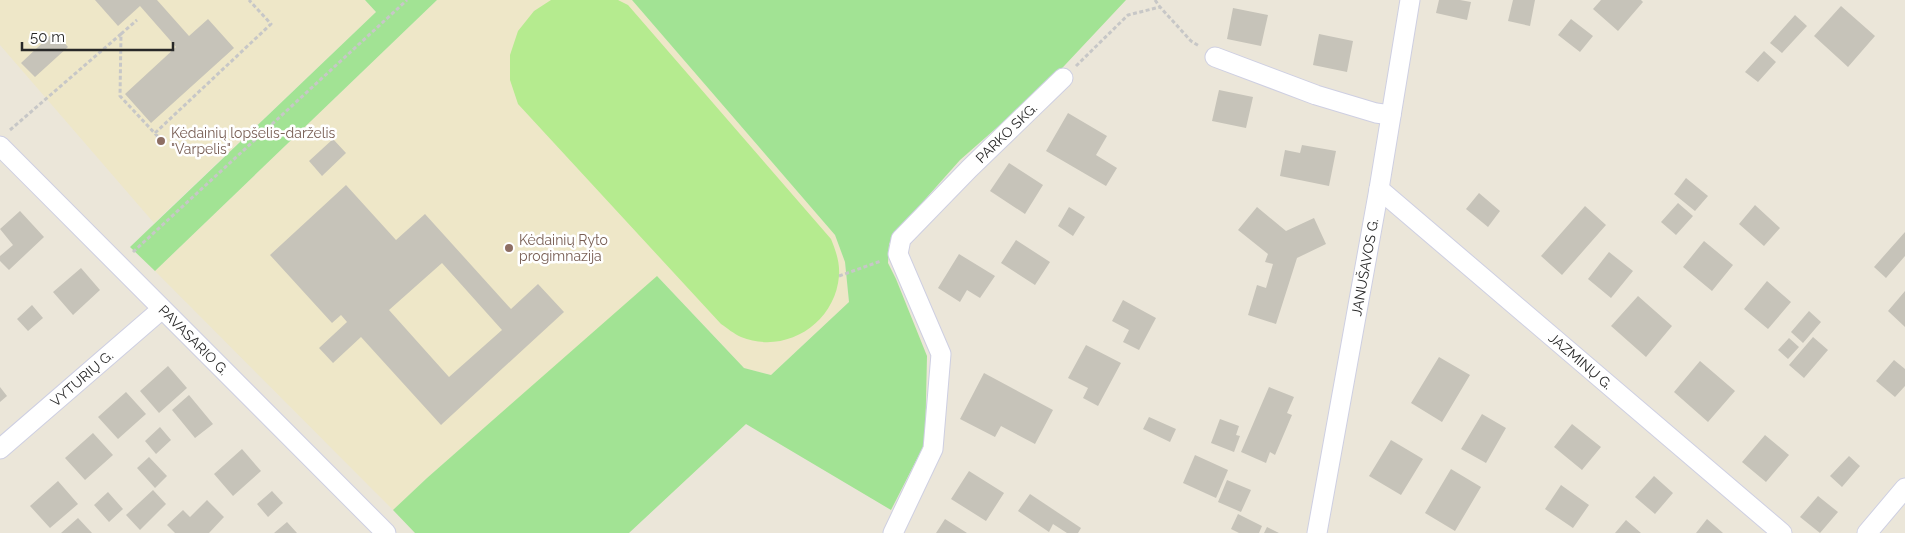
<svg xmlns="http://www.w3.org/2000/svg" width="1905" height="533" font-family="Raleway,sans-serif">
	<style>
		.education { fill: #eee7c8 }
		.green { fill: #a2e394 }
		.pitch { fill: #b5eb8f }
		.building { fill: #c6c3b9; fill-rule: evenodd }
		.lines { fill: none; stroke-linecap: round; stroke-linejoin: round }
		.street-casing { stroke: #cecfe2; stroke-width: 21 }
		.path { stroke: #c7c7c7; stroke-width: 3; stroke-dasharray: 4 2.5; stroke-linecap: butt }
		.street { stroke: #fff; stroke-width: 19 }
		.education-dot { fill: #8d6e63; stroke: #fff; stroke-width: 2 }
		.labels { text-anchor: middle; stroke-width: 5; stroke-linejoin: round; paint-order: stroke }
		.education-label { font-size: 14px; fill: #785e54; stroke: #fff; text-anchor: start }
		.street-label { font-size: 14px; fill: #282828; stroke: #fff }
	</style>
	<rect width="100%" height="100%" fill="#ebe6d9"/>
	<path class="education" d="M0,0H365L376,12L154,223L0,45Z
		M437,0H632L835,235L845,262L849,302L771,375L744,368L658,277L427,478L393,510L155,271Z"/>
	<path class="green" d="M365,0H437L155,271L130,247L376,12Z
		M632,0H1126L1050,81L960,160L897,231L889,244L888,263L896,279L927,356L925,443L891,510L746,424L629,533H415L393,510L427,478L657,276L744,368L771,375L849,302L845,262L835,235Z"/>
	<path class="pitch" d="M551,0H618L628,5L831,239C836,251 840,263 839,276C835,324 785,355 741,337C734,334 727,328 721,324L518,104L510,80V55L518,31L534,11Z"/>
	<path class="building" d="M95,0H157L189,36L208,19L234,48L151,123L125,94L176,47L140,6L118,26Z
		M1439,0H1460L1471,2L1467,20L1436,13Z
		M1513,0H1535L1530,26L1508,21Z
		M1601,0H1641L1643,2L1618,31L1593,9Z
		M1841,6L1875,36L1848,67L1814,36Z
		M1233,8L1268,15L1261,46L1227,39Z
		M1795,15L1807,26L1782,53L1770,43Z
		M1571,19L1593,36L1580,52L1558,35Z
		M54,32L68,47L35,77L21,63Z
		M1319,34L1353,41L1347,72L1313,65Z
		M1764,51L1776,62L1758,82L1745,72Z
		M1219,90L1253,97L1246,128L1212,121Z
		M1068,113L1107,136L1096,155L1117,168L1106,186L1046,151Z
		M333,139L346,153L322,176L309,161Z
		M1302,145L1336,151L1329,186L1280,176L1285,150L1300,153Z
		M1009,163L1043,185L1025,214L990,191Z
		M1686,178L1708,196L1695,211L1674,194Z
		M346,185L396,240L425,214L511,309L538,284L564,312L441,425L361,337L333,363L319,348L347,322L341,315L332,323L270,255ZM442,263L502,330L449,377L389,310Z
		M1479,193L1500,211L1488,227L1466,209Z
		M1678,203L1693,216L1676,235L1661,222Z
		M1755,205L1780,228L1764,246L1739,224Z
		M1585,206L1606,225L1562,275L1541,256Z
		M1069,207L1085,217L1073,236L1058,226Z
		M1257,207L1286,231L1314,218L1326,244L1297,258L1276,324L1248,315L1257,285L1266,288L1273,264L1265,262L1268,254L1238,230Z
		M20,211L44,237L9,270L0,261V256L13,245L0,229Z
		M1905,232V256L1886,278L1874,267Z
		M1016,240L1050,262L1035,285L1001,263Z
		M1704,241L1733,265L1712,291L1683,267Z
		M1609,252L1633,271L1611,298L1588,279Z
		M959,254L995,276L980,298L967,290L960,302L938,288Z
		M81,268L100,290L73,315L53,292Z
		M1767,281L1791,302L1768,329L1744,309Z
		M1905,291V327L1888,311Z
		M1638,296L1672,326L1646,357L1611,326Z
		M1123,300L1156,318L1139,350L1123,342L1129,330L1112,321Z
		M32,305L43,318L28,331L17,319Z
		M1809,311L1821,322L1803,343L1791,332Z
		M1813,337L1828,350L1804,378L1789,365Z
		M1789,338L1799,347L1788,359L1778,350Z
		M1086,345L1121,363L1098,406L1083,398L1088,388L1068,378Z
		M1439,357L1470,375L1442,422L1411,403Z
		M1894,360L1905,369V386L1895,397L1876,381Z
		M1700,361L1735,391L1708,422L1674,392Z
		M168,366L187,388L159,413L140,391Z
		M984,373L1053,410L1035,444L1001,426L995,437L960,419Z
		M0,387L7,396L0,402Z
		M1269,387L1294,397L1287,413L1292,415L1275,455L1270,452L1266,463L1241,452Z
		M126,392L146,414L118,439L98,417Z
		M189,395L213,424L195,438L172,410Z
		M1482,414L1506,428L1486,463L1461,449Z
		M1149,417L1176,429L1170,442L1143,429Z
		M1220,419L1239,426L1236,435L1240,436L1234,452L1211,443Z
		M1572,424L1601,447L1582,470L1554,447Z
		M160,427L171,440L156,454L145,441Z
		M93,433L113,455L85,480L65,458Z
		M1765,435L1789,455L1766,482L1742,462Z
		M1391,440L1423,459L1401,495L1369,476Z
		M242,449L261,471L233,496L214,474Z
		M1195,455L1228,470L1216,498L1183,483Z
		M1849,456L1860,466L1842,487L1830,476Z
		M149,457L167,476L155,488L137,468Z
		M1451,469L1481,487L1455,531L1425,513Z
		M969,471L1004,493L986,521L951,499Z
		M1654,476L1673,493L1655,514L1635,497Z
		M1227,480L1251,490L1241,512L1218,502Z
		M58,481L78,504L50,528L30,506Z
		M1561,485L1589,505L1573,528L1545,509Z
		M153,490L166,504L140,530L126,515Z
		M272,491L283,503L268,517L257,504Z
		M108,492L123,509L109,522L94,505Z
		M1030,494L1081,528L1078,533H1067L1053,524L1049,532L1018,511Z
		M1818,496L1838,512L1820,533L1800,517Z
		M207,500L224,517L209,533H175L167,525L183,510L190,517Z
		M1238,514L1262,526L1259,533H1239L1231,529Z
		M78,518L92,533H61Z
		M945,519L967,533H936Z
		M1707,519L1723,533H1696Z
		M1626,520L1641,533H1615Z
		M287,522L297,533H274Z
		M1267,527L1279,533H1264Z"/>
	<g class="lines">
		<defs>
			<g id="street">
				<path d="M1215,57L1316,95L1376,113L1391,115"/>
				<path id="s1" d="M0,146L386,533"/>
				<path id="s2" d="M1379,189L1782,533"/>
				<path id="s3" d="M0,449L162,309"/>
				<path id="s4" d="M893,533L933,449L941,354L898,254L901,239L969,169L1063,78"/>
				<path id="s5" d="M1317,533L1379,189L1410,0"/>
				<path d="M1867,533L1905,488"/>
			</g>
		</defs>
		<use href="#street" class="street-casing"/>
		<path class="path" d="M1155,0L1160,7
			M121,34L137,20
			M1076,66L1128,15L1160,7L1191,41L1199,46
			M10,130L121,34L120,96L162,141
			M155,133L271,24L249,0
			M133,252L407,0
			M839,276L881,261"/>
		<use href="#street" class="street"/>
	</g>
	<g class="education-dot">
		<circle cx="161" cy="141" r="5"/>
		<circle cx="509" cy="248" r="5"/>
	</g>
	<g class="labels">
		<g class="education-label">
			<text x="171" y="138">Kėdainių lopšelis-darželis<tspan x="171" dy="16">"Varpelis"</tspan></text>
			<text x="519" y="245">Kėdainių Ryto<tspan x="519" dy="16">progimnazija</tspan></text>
		</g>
		<g class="street-label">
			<text dy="5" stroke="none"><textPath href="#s4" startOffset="462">PARKO SKG.</textPath></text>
			<text dy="5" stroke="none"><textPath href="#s5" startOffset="270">JANUŠAVOS G.</textPath></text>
			<text dy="5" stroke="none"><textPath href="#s1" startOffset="274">PAVASARIO G.</textPath></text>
			<text dy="5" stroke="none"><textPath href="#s2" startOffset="265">JAZMINŲ G.</textPath></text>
			<text dy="5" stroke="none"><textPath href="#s3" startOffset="108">VYTURIŲ G.</textPath></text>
		</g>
	</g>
	<path d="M22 42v8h151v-8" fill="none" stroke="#282828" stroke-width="2.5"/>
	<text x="30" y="42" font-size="15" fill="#282828" stroke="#ffffff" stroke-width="4" paint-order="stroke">50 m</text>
</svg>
